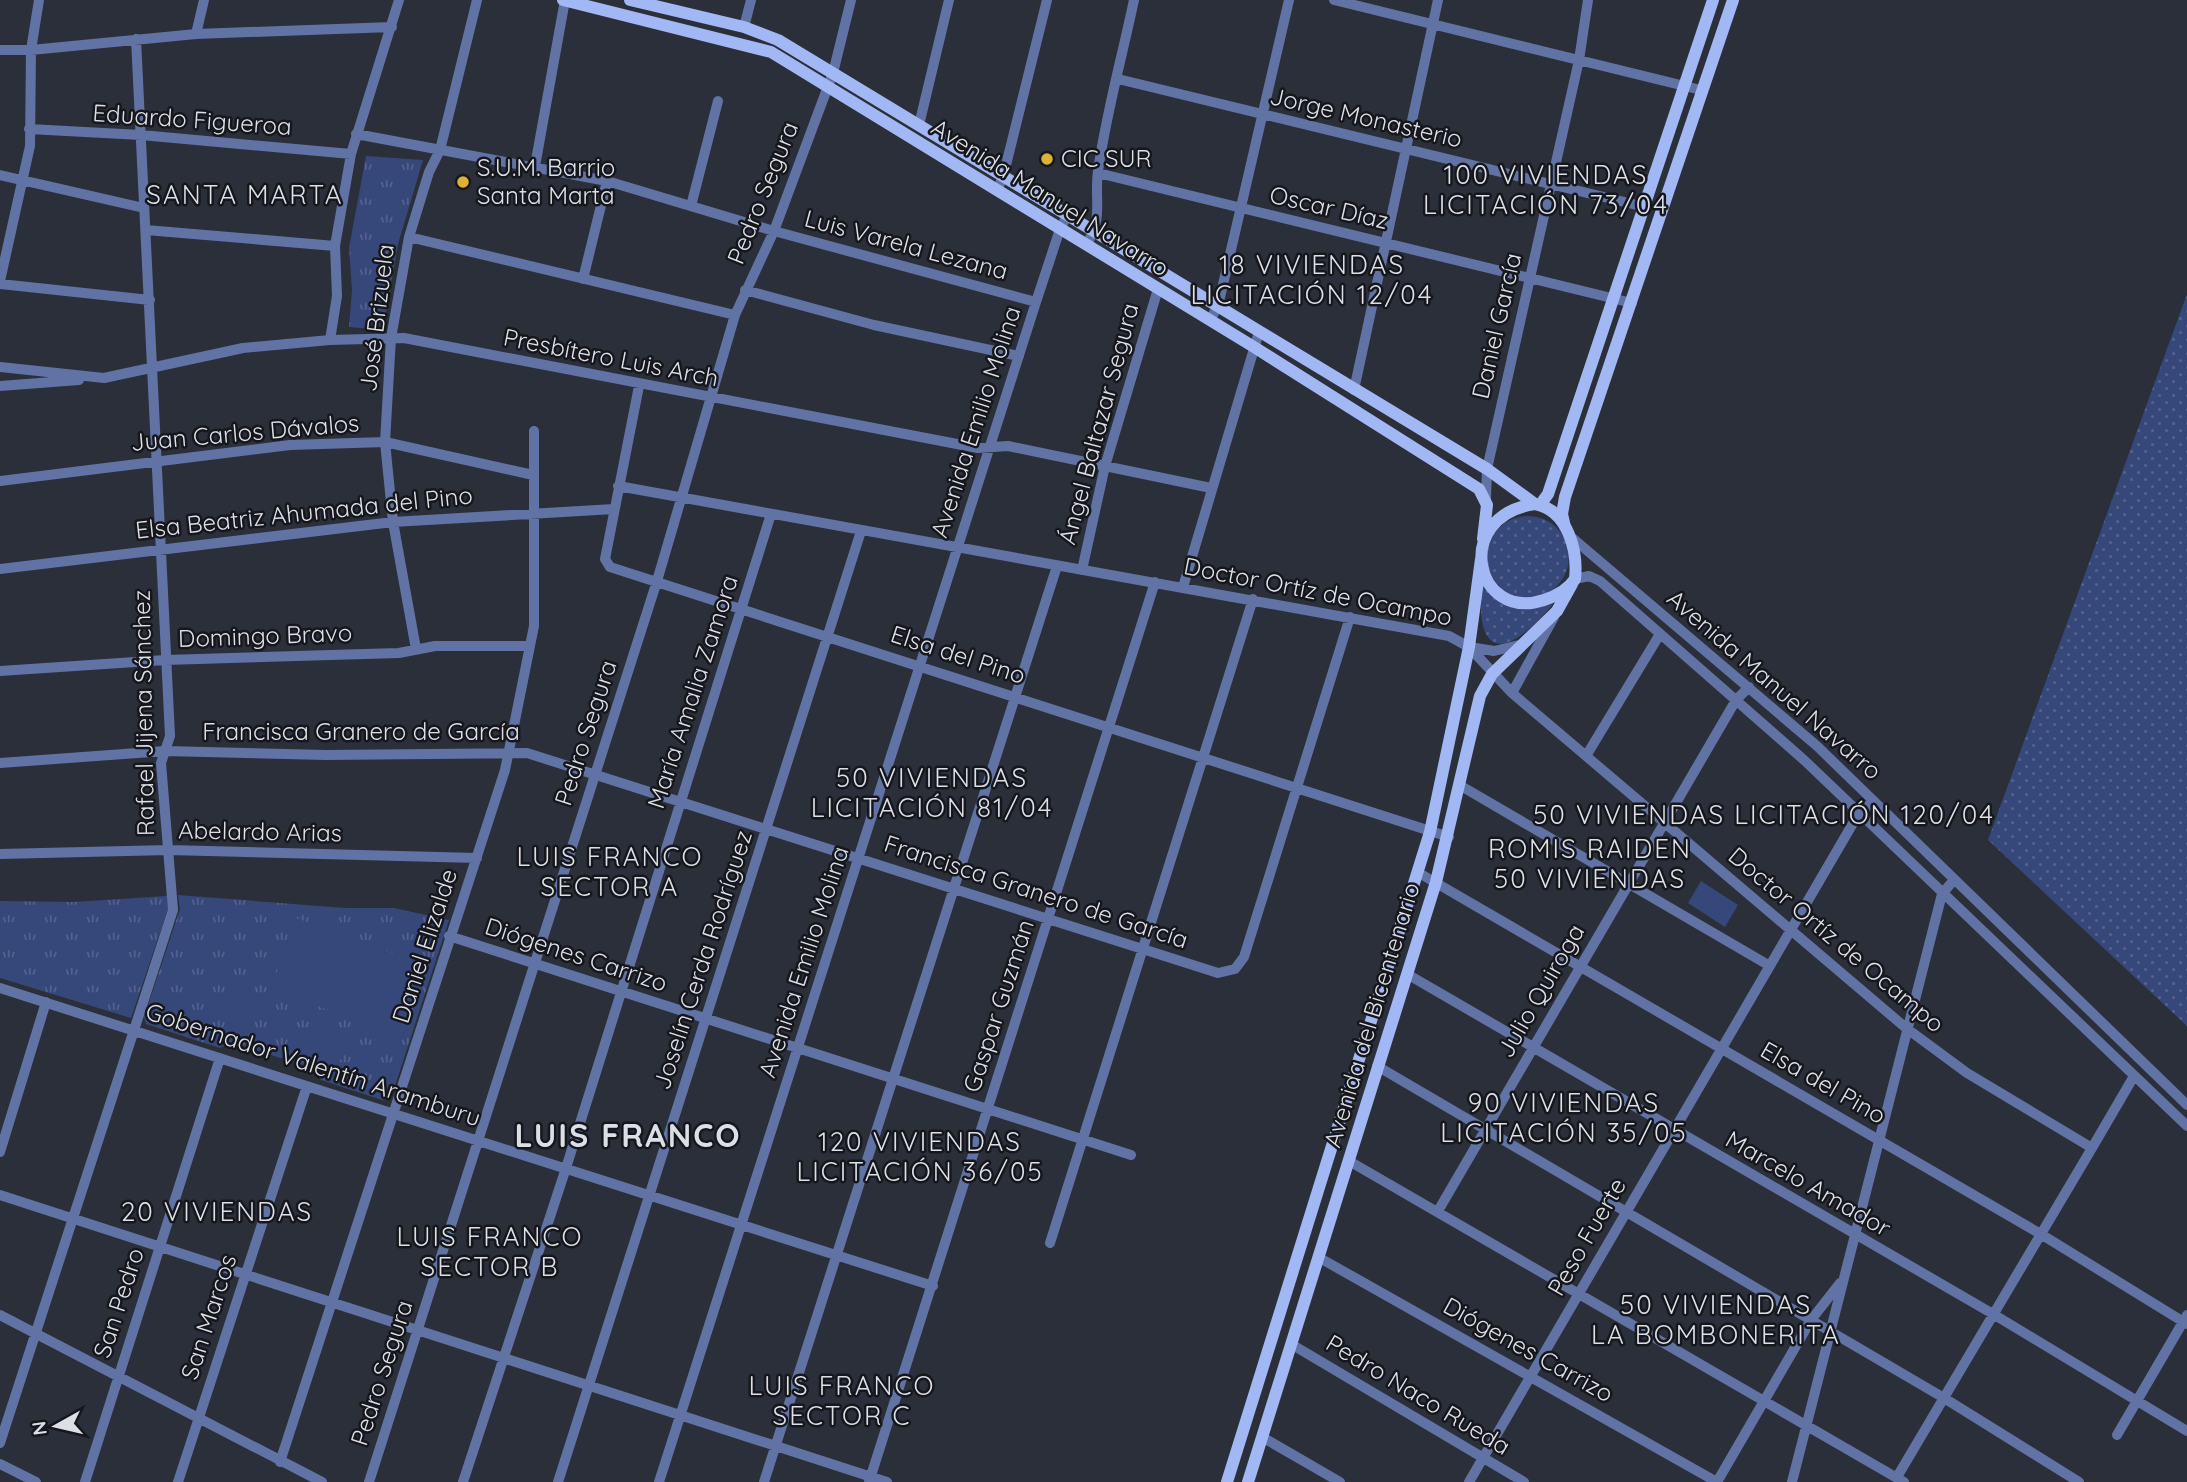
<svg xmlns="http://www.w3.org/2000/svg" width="2187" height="1482" font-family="Quicksand,sans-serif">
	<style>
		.grass { fill: url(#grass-dots) }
		.park { fill: url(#park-tufts) }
		.pitch { fill: #36477a }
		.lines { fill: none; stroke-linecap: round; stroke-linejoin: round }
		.minor { stroke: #6073a4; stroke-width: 10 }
		.major { stroke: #a1b8f4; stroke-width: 12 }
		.poi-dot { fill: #ddb133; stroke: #15171c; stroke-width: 2.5 }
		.labels { text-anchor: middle; stroke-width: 5; stroke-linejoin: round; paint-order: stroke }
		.street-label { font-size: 24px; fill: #dddfe6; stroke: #15171c }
		.poi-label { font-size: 24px; fill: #dddfe6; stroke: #15171c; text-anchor: start }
		.neighbourhood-label { font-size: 26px; letter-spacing: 2px; fill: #dddfe6; stroke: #15171c }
		.district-label { font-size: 32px; font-weight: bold; letter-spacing: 2px; fill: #dddfe6; stroke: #15171c }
	</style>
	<defs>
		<pattern id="grass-dots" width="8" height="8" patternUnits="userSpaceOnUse" patternTransform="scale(1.75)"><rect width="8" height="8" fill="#36477a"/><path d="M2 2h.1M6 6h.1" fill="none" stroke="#53618d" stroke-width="1.8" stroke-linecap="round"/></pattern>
		<pattern id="park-tufts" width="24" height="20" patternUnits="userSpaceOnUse" patternTransform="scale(1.75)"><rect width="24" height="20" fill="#36477a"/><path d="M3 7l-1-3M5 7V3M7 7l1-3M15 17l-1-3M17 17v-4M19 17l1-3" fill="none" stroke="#53618d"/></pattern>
	</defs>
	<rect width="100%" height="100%" fill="#2b2f39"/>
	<path class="grass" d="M2187,294V1026L1988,840Z
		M1487 557a41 41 0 1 1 82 0a41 41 0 1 1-82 0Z
		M1482,582C1506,609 1517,615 1553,604C1509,657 1474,664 1482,582Z"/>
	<path class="park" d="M366,156L423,160L398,244L383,330L349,327L352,290L349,248Z
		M178,895L345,908H394L449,920L391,1098L382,1100L321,1080L315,1069L231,1042L220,1048L146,1024L144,1017L180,909Z
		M167,896L168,909L131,1018L0,978V901L74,902Z"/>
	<path class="pitch" d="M1701,881L1738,905L1725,927L1688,903Z
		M296,918L423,964L397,1035L271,989Z
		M220,995L256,1008L249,1030L212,1018Z
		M312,1026L349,1038L341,1060L304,1048Z"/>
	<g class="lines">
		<path class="minor" d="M1334,0L1701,90
			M744,27L751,0
			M196,34L204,0
			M0,50H31L196,34L392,27
			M1118,79L1645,207
			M919,125L949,0
			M29,129L141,135L351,154
			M356,134L607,181L774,231L1036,302
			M535,166L565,0
			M1098,173L1632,303
			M0,175L144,208
			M997,190L1003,177L1047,0
			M691,206L718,101
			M146,230L335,246
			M409,237L735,315
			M1086,245C1104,217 1094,201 1098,171C1106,114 1122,57 1134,0
			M583,279L607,181
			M0,281L30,146L31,50L39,0
			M0,284L150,300
			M745,290L874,325L1019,356
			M1210,320L1218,306L1289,0
			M330,340L337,296L335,246L351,154L399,0
			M0,367L104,378L243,348L330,340L404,338L978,448L1008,446L1211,488
			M0,386L79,380
			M639,386L605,559L610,567L1449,837
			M1354,390L1438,0
			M0,481L290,445L385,442L533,475
			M618,486L1449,636L1469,647L1512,693L1906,1028L1967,1073L2092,1148L2134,1076
			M1486,498L1487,469L1579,60L1588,0
			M1570,536L1817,746L2187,1105
			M0,569L393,522L614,509
			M1082,570L1105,466L1158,289
			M1575,579L1589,576L1600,581L1804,760L2187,1126
			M1183,587L1259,332
			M1470,647L1494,651L1519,645
			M416,649L393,522L385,442L391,338L409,237L429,172L440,150L477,0
			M0,671L165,660L399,653L435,646H530
			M1512,693L1554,617
			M1586,756L1660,634
			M0,763L165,751L326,755L527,753L1218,973L1235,969L1244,957L1350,617
			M1461,786L1770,966
			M0,854L169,850L477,858
			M1419,873L2039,1233L2187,1324
			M449,936L1131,1155
			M1407,974L1993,1314L2187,1431
			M0,988L933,1286
			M1377,1066L1944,1398L2079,1482
			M0,1152L46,1002
			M1349,1161L1904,1482
			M0,1195L887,1482
			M1438,1211L1736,700L1749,687
			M1050,1243L1253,599
			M1318,1257L1717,1482
			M0,1315L322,1482
			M1291,1344L1524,1482
			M2117,1435L2187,1315
			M1262,1437L1340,1482
			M0,1443L173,910L161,763L170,736L136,39
			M280,1462L505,770L534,626V431
			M0,1464L36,1482
			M1897,1477L2092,1148
			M85,1482L220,1058
			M178,1482L307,1086
			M369,1482L657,581L735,315L774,231L833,73L851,0
			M463,1482L566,1168L771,514
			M558,1482L861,531
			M659,1482L1036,302L1060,229L1067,216
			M764,1482L1057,566
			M869,1482L1155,582
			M1469,1482L1859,813L1874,801
			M1717,1482L1811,1320L1840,1283
			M1792,1482L1942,894L1953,881"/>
		<path class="major" d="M563,0L771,52L1254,347L1479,489L1487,505L1483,539
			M630,0L744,27L778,40L1487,469L1535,504
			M1535,504C1568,510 1578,551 1575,579C1568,590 1556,596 1544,600C1475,623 1451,516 1535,504Z
			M1540,505L1548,494L1713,0
			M1565,527L1562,514L1565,497L1733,0
			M1227,1482L1430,832L1469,647L1481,559
			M1248,1482L1436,882L1480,696L1492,674L1557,611L1572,584"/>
	</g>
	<g class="poi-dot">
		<circle cx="1047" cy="159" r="7"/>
		<circle cx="463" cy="182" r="7"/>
	</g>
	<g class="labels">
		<g class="street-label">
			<text transform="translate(1366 118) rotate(13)" y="8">Jorge Monasterio</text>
			<text transform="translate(192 120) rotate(4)" y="8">Eduardo Figueroa</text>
			<text transform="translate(763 193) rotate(-68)" y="8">Pedro Segura</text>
			<text transform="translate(1050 198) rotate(32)" y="8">Avenida Manuel Navarro</text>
			<text transform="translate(1329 208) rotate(13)" y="8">Oscar Díaz</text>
			<text transform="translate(906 245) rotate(15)" y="8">Luis Varela Lezana</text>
			<text transform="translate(377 318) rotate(-83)" y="8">José Brizuela</text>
			<text transform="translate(1497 326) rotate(-77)" y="8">Daniel García</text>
			<text transform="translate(611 358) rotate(11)" y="8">Presbítero Luis Arch</text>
			<text transform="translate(976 422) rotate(-72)" y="8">Avenida Emilio Molina</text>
			<text transform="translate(1099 424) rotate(-75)" y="8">Ángel Baltazar Segura</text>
			<text transform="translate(245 433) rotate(-5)" y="8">Juan Carlos Dávalos</text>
			<text transform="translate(304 513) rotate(-6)" y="8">Elsa Beatriz Ahumada del Pino</text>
			<text transform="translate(1318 592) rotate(11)" y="8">Doctor Ortíz de Ocampo</text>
			<text transform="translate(265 636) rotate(-2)" y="8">Domingo Bravo</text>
			<text transform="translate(958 655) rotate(18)" y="8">Elsa del Pino</text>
			<text transform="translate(1774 685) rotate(41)" y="8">Avenida Manuel Navarro</text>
			<text transform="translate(693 692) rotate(-72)" y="8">María Amalia Zamora</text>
			<text transform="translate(144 713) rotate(-91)" y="8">Rafael Jijena Sánchez</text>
			<text x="361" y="740">Francisca Granero de García</text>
			<text transform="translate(586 733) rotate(-72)" y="8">Pedro Segura</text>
			<text transform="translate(260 832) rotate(1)" y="8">Abelardo Arias</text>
			<text transform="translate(1036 892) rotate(18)" y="8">Francisca Granero de García</text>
			<text transform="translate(1836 940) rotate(40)" y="8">Doctor Ortíz de Ocampo</text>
			<text transform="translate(425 946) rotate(-72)" y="8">Daniel Elizalde</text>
			<text transform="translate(576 955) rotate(18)" y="8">Diógenes Carrizo</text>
			<text transform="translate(703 960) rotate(-72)" y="8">Joselín Cerda Rodríguez</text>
			<text transform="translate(804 962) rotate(-72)" y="8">Avenida Emilio Molina</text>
			<text transform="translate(1541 991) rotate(-60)" y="8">Julio Quiroga</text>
			<text transform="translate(999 1006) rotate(-72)" y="8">Gaspar Guzmán</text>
			<text transform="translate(1372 1015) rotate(-73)" y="8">Avenida del Bicentenario</text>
			<text transform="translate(313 1065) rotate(18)" y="8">Gobernador Valentín Aramburu</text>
			<text transform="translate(1823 1083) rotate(30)" y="8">Elsa del Pino</text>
			<text transform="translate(1808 1184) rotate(30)" y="8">Marcelo Amador</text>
			<text transform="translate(1587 1237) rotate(-60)" y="8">Peso Fuerte</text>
			<text transform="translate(119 1303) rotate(-72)" y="8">San Pedro</text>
			<text transform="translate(209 1317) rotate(-72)" y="8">San Marcos</text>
			<text transform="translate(1528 1350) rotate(29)" y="8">Diógenes Carrizo</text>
			<text transform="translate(382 1373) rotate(-72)" y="8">Pedro Segura</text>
			<text transform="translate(1418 1395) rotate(31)" y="8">Pedro Naco Rueda</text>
		</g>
		<g class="poi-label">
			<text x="1061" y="167">CIC SUR</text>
			<text x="477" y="176">S.U.M. Barrio<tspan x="477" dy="28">Santa Marta</tspan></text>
		</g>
		<g class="neighbourhood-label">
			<text x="1546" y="184">100 VIVIENDAS<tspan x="1546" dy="30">LICITACIÓN 73/04</tspan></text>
			<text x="245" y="204">SANTA MARTA</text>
			<text x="1312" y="274">18 VIVIENDAS<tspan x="1312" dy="30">LICITACIÓN 12/04</tspan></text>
			<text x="932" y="787">50 VIVIENDAS<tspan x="932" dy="30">LICITACIÓN 81/04</tspan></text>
			<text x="1764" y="824">50 VIVIENDAS LICITACIÓN 120/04</text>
			<text x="1590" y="858">ROMIS RAIDEN<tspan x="1590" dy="30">50 VIVIENDAS</tspan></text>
			<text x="610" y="866">LUIS FRANCO<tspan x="610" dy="30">SECTOR A</tspan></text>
			<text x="1564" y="1112">90 VIVIENDAS<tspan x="1564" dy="30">LICITACIÓN 35/05</tspan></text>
			<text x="920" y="1151">120 VIVIENDAS<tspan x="920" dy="30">LICITACIÓN 36/05</tspan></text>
			<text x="217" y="1221">20 VIVIENDAS</text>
			<text x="490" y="1246">LUIS FRANCO<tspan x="490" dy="30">SECTOR B</tspan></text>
			<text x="1716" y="1314">50 VIVIENDAS<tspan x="1716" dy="30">LA BOMBONERITA</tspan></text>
			<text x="842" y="1395">LUIS FRANCO<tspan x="842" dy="30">SECTOR C</tspan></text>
		</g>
		<g class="district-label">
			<text x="628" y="1147">LUIS FRANCO</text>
		</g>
	</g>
	<g transform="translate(56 1426) rotate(262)" stroke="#15171c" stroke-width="5" paint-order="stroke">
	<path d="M0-5L12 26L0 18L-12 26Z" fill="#dddfe6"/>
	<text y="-10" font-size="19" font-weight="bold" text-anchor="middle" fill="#dddfe6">N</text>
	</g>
</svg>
